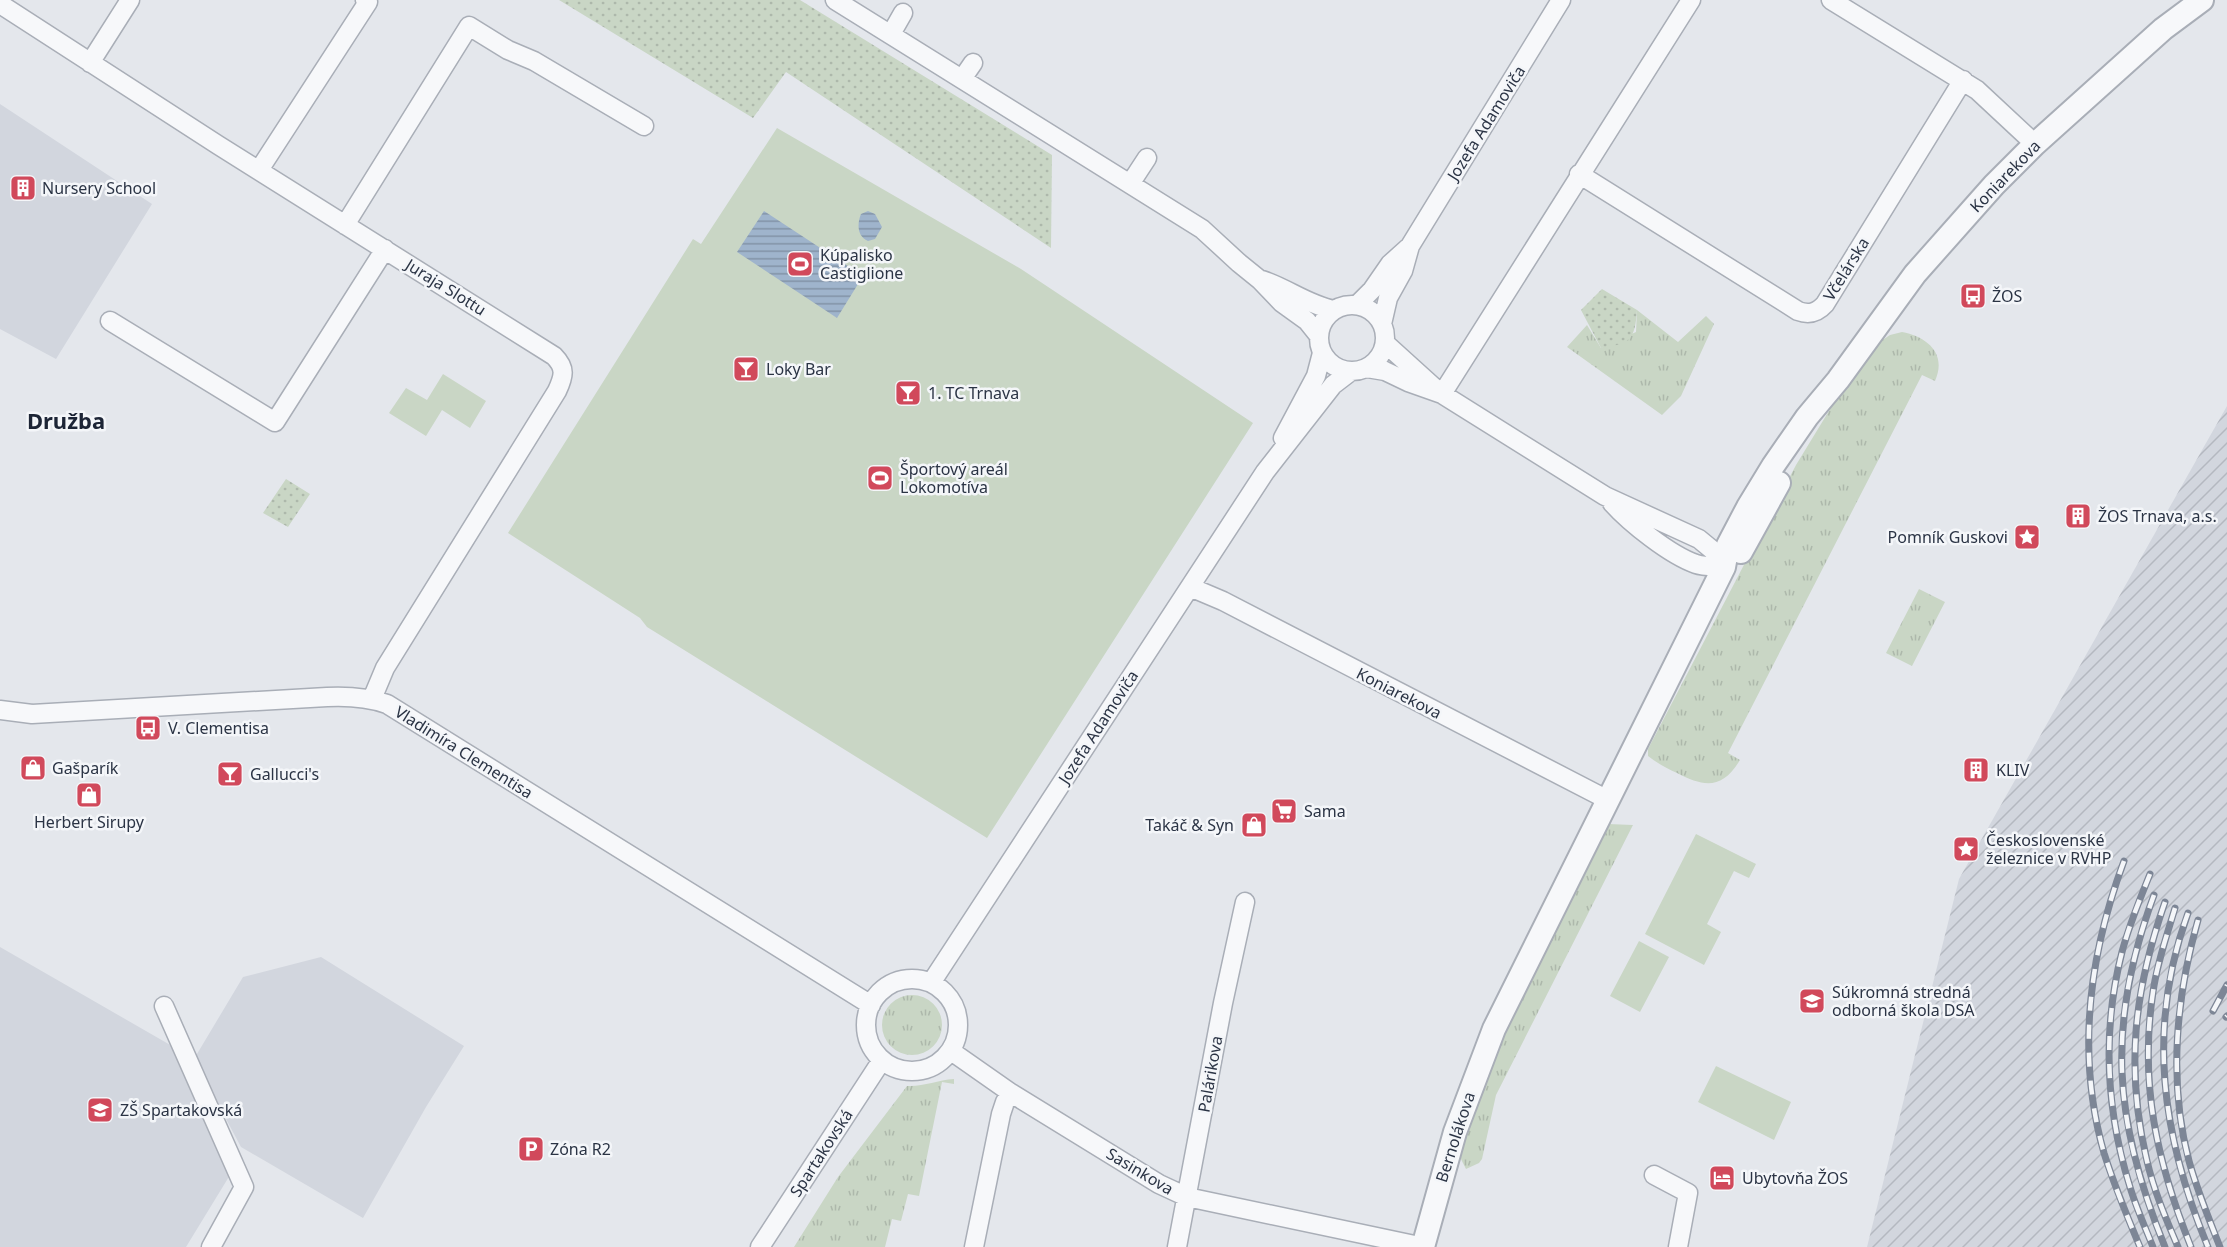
<svg xmlns="http://www.w3.org/2000/svg" width="2227" height="1247" font-family="'Noto Sans',sans-serif">
	<style>
		.built { fill: #d2d6de }
		.industrial { fill: url(#industrial-furrows) }
		.grass { fill: url(#grass-tufts) }
		.park { fill: url(#park-dots) }
		.pitch { fill: #c9d6c5 }
		.water { fill: url(#water-rules) }
		.lines { fill: none; stroke-linecap: round; stroke-linejoin: round }
		.minor-casing { stroke: #a9aeb7; stroke-width: 21 }
		.tertiary-casing { stroke: #a9aeb7; stroke-width: 26 }
		.minor { stroke: #f7f8fa; stroke-width: 18 }
		.tertiary { stroke: #f7f8fa; stroke-width: 22 }
		.rail-casing { stroke: #7d8696; stroke-width: 7 }
		.rail { stroke: #f4f6f9; stroke-width: 4.5; stroke-dasharray: 14; stroke-linecap: butt }
		.labels { text-anchor: middle; stroke-width: 5; stroke-linejoin: round; paint-order: stroke }
		.street-label { font-size: 16px; fill: #2b3445; stroke: #f4f6f9 }
		.poi-label { font-size: 16px; fill: #2b3445; stroke: #f4f6f9; text-anchor: start }
		.district-label { font-size: 22px; font-weight: bold; fill: #1d2536; stroke: #f4f6f9 }
	</style>
	<defs>
		<pattern id="industrial-furrows" width="10" height="10" patternUnits="userSpaceOnUse" patternTransform="scale(1.5)"><rect width="10" height="10" fill="#d2d6de"/><path d="M-1 1l2-2M0 10L10 0M9 11l2-2" fill="none" stroke="#b4b8c0"/></pattern>
		<pattern id="grass-tufts" width="24" height="20" patternUnits="userSpaceOnUse" patternTransform="scale(1.5)"><rect width="24" height="20" fill="#c9d6c5"/><path d="M3 7l-1-3M5 7V3M7 7l1-3M15 17l-1-3M17 17v-4M19 17l1-3" fill="none" stroke="#adb8ab"/></pattern>
		<pattern id="park-dots" width="8" height="8" patternUnits="userSpaceOnUse" patternTransform="scale(1.5)"><rect width="8" height="8" fill="#c9d6c5"/><path d="M2 2h.1M6 6h.1" fill="none" stroke="#adb8ab" stroke-width="1.8" stroke-linecap="round"/></pattern>
		<pattern id="water-rules" width="6" height="5" patternUnits="userSpaceOnUse" patternTransform="scale(1.5)"><rect width="6" height="5" fill="#9fb4cc"/><path d="M0 2.5h6" fill="none" stroke="#8293a7"/></pattern>
	</defs>
	<rect width="100%" height="100%" fill="#e4e7ec"/>
	<path class="built" d="M0,104L152,204L56,359L0,329Z
		M0,947L172,1046L230,1175L186,1247H0Z
		M321,957L464,1046L426,1107L363,1218L241,1147L194,1059L243,977Z"/>
	<path class="industrial" d="M2227,406V1247H1867L1959,879Z"/>
	<path class="grass" d="M1637,310L1678,342L1706,316L1714,324L1681,396L1662,415L1567,347L1587,325L1601,348L1636,332Z
		M1902,332C1928,337 1947,354 1935,381L1922,375L1728,753L1740,760C1722,790 1704,787 1677,773C1666,768 1657,763 1648,756V749L1796,465L1835,401L1871,351L1878,343L1890,335Z
		M1919,589L1945,602L1912,666L1886,653Z
		M1608,824L1633,825L1496,1095L1482,1159L1479,1163L1466,1169L1460,1157V1151L1503,1036Z
		M882 1025a30 30 0 1 1 60 0a30 30 0 1 1-60 0Z
		M954,1079V1084L942,1082L919,1196L908,1194L901,1221L892,1219L885,1247H794L838,1177L907,1086C923,1087 937,1080 954,1079Z"/>
	<path class="park" d="M559,0H800L1052,155L1051,248L786,72L753,118Z
		M1602,289L1637,310C1635,340 1630,344 1601,348L1581,310Z
		M286,479L310,494L288,527L263,513Z"/>
	<path class="pitch" d="M777,128L1021,269L1253,423L987,838L647,627L640,618L508,533L693,239L701,244Z
		M443,374L486,401L470,428L442,410L426,436L389,413L406,388L427,400Z
		M1696,834L1756,864L1749,878L1734,871L1707,924L1721,932L1704,965L1645,934Z
		M1639,941L1669,957L1640,1012L1610,996Z
		M1716,1066L1791,1102L1774,1140L1698,1102Z"/>
	<path class="water" d="M764,211L863,276L837,318L737,252Z
		M868,211L875,214L882,227L875,239L868,241C857,236 857,224 861,214Z"/>
	<g class="lines">
		<defs>
			<path id="minor" d="M835,0L1202,229L1239,263L1260,280L1282,303L1307,321L1319,336
				M1831,0L1977,90L2035,144
				M0,4L218,145L554,356C566,368 564,376 557,391L385,668L372,699
				M891,34L903,13
				M90,63L130,0
				M962,79L973,63
				M259,170L368,2L365,0
				M1579,174L1798,311C1809,315 1817,313 1825,304L1963,80
				M1130,184L1147,158
				M345,225L469,26L508,50L534,61L644,126
				M1262,280C1287,288 1308,305 1334,310
				M1319 338a33 33 0 1 1 66 0a33 33 0 1 1-66 0Z
				M1357,305L1372,290L1390,264L1410,246L1561,0
				M110,321L275,422L385,249
				M1382,324L1388,298L1403,271L1410,246
				M1385,343L1438,391
				M1367,368L1385,371L1408,382L1442,394L1605,496L1699,539L1716,553L1724,567
				M1442,394L1691,0
				M1283,438L1316,376L1322,353
				M1612,503C1630,523 1670,555 1696,564C1705,567 1715,566 1724,567
				M1190,587L1223,601L1608,800
				M0,710L32,714L327,697C348,696 367,697 387,704L871,1005
				M866 1025a46 46 0 1 1 92 0a46 46 0 1 1-92 0Z
				M931,983L1265,472L1333,385L1350,372
				M164,1006L244,1187L211,1247
				M951,1051L1011,1093L1159,1184L1187,1197L1424,1247
				M1654,1175L1688,1193L1678,1247
				M760,1247L882,1060
				M974,1247L1001,1114L1005,1102L1011,1093
				M1177,1247L1223,1003L1245,902"/>
			<path id="tertiary" d="M1741,552L1779,483
				M1423,1247L1455,1132L1494,1029L1724,567L1728,545L1748,507L1773,466L1807,417L1838,380L1915,274L1994,185L2035,144L2163,29L2202,0"/>
		</defs>
		<use href="#minor" class="minor-casing"/>
		<use href="#tertiary" class="tertiary-casing"/>
		<use href="#minor" class="minor"/>
		<use href="#tertiary" class="tertiary"/>
		<defs>
			<path id="rail" d="M2124,861C2089,955 2076,1055 2104,1153C2114,1185 2127,1216 2140,1247
				M2150,874C2140,899 2129,925 2122,952C2102,1030 2106,1110 2130,1187C2136,1207 2145,1227 2153,1247
				M2154,895C2106,1025 2113,1120 2165,1247
				M2165,902C2134,991 2125,1068 2147,1161C2154,1191 2166,1219 2178,1247
				M2175,908C2167,935 2157,963 2153,992C2139,1084 2157,1162 2191,1247
				M2188,913C2146,1028 2162,1137 2208,1247
				M2198,920C2176,997 2168,1082 2189,1161C2197,1190 2209,1219 2220,1247
				M2213,1011L2227,985
				M2226,1017L2227,1016"/>
		</defs>
		<use href="#rail" class="rail-casing"/>
		<use href="#rail" class="rail"/>
	</g>
	<defs>
		<symbol id="building-square" viewBox="-11 -11 22 22"><rect x="-9" y="-9" width="18" height="18" rx="4" fill="#d1495b" stroke="#f4f6f9"/><path d="M-4-6H4V6H1V3H-1V6H-4ZM-2.5-4.3h1.7v1.8h-1.7ZM.8-4.3h1.7v1.8H.8ZM-2.5-1h1.7V.8h-1.7ZM.8-1h1.7V.8H.8Z" fill="#fff"/></symbol>
		<symbol id="stadium-square" viewBox="-11 -11 22 22"><rect x="-9" y="-9" width="18" height="18" rx="4" fill="#d1495b" stroke="#f4f6f9"/><path d="M0-5a6.5 5 0 1 0 0 10a6.5 5 0 1 0 0-10ZM-3.5-1.8h7v3.6h-7Z" fill="#fff"/></symbol>
		<symbol id="bus-square" viewBox="-11 -11 22 22"><rect x="-9" y="-9" width="18" height="18" rx="4" fill="#d1495b" stroke="#f4f6f9"/><path d="M-5-6H5V4H4V6H2V4H-2V6H-4V4H-5ZM-3.5-4V0h7V-4ZM-3.5 1.2v1.5H-2V1.2ZM2 1.2v1.5H3.5V1.2Z" fill="#fff"/></symbol>
		<symbol id="bar-square" viewBox="-11 -11 22 22"><rect x="-9" y="-9" width="18" height="18" rx="4" fill="#d1495b" stroke="#f4f6f9"/><path d="M-6-5H6L.8 .8V4.5H3.5V6h-7V4.5H-.8V.8Z" fill="#fff"/></symbol>
		<symbol id="sight-square" viewBox="-11 -11 22 22"><rect x="-9" y="-9" width="18" height="18" rx="4" fill="#d1495b" stroke="#f4f6f9"/><path d="M0-6L1.8-2.2L6-1.7L2.9 1.2L3.7 5.4L0 3.3L-3.7 5.4L-2.9 1.2L-6-1.7L-1.8-2.2Z" fill="#fff"/></symbol>
		<symbol id="shop-square" viewBox="-11 -11 22 22"><rect x="-9" y="-9" width="18" height="18" rx="4" fill="#d1495b" stroke="#f4f6f9"/><path d="M-5-2.5h2.3a2.7 3.5 0 0 1 5.4 0H5L5.5 6h-11ZM-1.5-2.5h3a1.5 2.3 0 0 0-3 0Z" fill="#fff"/></symbol>
		<symbol id="supermarket-square" viewBox="-11 -11 22 22"><rect x="-9" y="-9" width="18" height="18" rx="4" fill="#d1495b" stroke="#f4f6f9"/><path d="M-6-5.5h2.5l.6 2H6L4.5 2H-2.5L-4.4-4H-6ZM-1.5 3.2a1.3 1.3 0 1 0 .1 0ZM3 3.2a1.3 1.3 0 1 0 .1 0Z" fill="#fff"/></symbol>
		<symbol id="school-square" viewBox="-11 -11 22 22"><rect x="-9" y="-9" width="18" height="18" rx="4" fill="#d1495b" stroke="#f4f6f9"/><path d="M0-5L7-2L0 1L-7-2ZM-4 1L0 2.5L4 1V4Q0 6-4 4Z" fill="#fff"/></symbol>
		<symbol id="parking-square" viewBox="-11 -11 22 22"><rect x="-9" y="-9" width="18" height="18" rx="4" fill="#d1495b" stroke="#f4f6f9"/><path d="M-3.5-5.5H1a3.5 3.5 0 0 1 0 7H-1V5.5H-3.5ZM-1-3.4V-.6H.8a1.4 1.4 0 0 0 0-2.8Z" fill="#fff"/></symbol>
		<symbol id="hotel-square" viewBox="-11 -11 22 22"><rect x="-9" y="-9" width="18" height="18" rx="4" fill="#d1495b" stroke="#f4f6f9"/><path d="M-6-4.5h1.5V1H6V5H4.5V3h-9V5H-6ZM-4 0a1.8 1.8 0 1 1 3.6 0ZM.5 0V-2.5h3Q6-2.5 6 0Z" fill="#fff"/></symbol>
	</defs>
	<g fill-rule="evenodd">
		<use href="#building-square" x="8" y="173" width="30" height="30"/>
		<use href="#stadium-square" x="785" y="249" width="30" height="30"/>
		<use href="#bus-square" x="1958" y="281" width="30" height="30"/>
		<use href="#bar-square" x="731" y="354" width="30" height="30"/>
		<use href="#bar-square" x="893" y="378" width="30" height="30"/>
		<use href="#stadium-square" x="865" y="463" width="30" height="30"/>
		<use href="#building-square" x="2063" y="501" width="30" height="30"/>
		<use href="#sight-square" x="2012" y="522" width="30" height="30"/>
		<use href="#bus-square" x="133" y="713" width="30" height="30"/>
		<use href="#shop-square" x="18" y="753" width="30" height="30"/>
		<use href="#building-square" x="1961" y="755" width="30" height="30"/>
		<use href="#bar-square" x="215" y="759" width="30" height="30"/>
		<use href="#shop-square" x="74" y="780" width="30" height="30"/>
		<use href="#supermarket-square" x="1269" y="796" width="30" height="30"/>
		<use href="#shop-square" x="1239" y="810" width="30" height="30"/>
		<use href="#sight-square" x="1951" y="834" width="30" height="30"/>
		<use href="#school-square" x="1797" y="986" width="30" height="30"/>
		<use href="#school-square" x="85" y="1095" width="30" height="30"/>
		<use href="#parking-square" x="516" y="1134" width="30" height="30"/>
		<use href="#hotel-square" x="1707" y="1163" width="30" height="30"/>
	</g>
	<g class="labels">
		<g class="street-label">
			<text transform="translate(1486 123) rotate(-58)" y="6">Jozefa Adamoviča</text>
			<text transform="translate(2005 176) rotate(-46)" y="6">Koniarekova</text>
			<text transform="translate(1846 269) rotate(-58)" y="6">Včelárska</text>
			<text transform="translate(446 287) rotate(32)" y="6">Juraja Slottu</text>
			<text transform="translate(1399 693) rotate(27)" y="6">Koniarekova</text>
			<text transform="translate(1098 727) rotate(-57)" y="6">Jozefa Adamoviča</text>
			<text transform="translate(464 752) rotate(32)" y="6">Vladimíra Clementisa</text>
			<text transform="translate(1210 1074) rotate(-80)" y="6">Palárikova</text>
			<text transform="translate(1455 1137) rotate(-72)" y="6">Bernolákova</text>
			<text transform="translate(821 1153) rotate(-57)" y="6">Spartakovská</text>
			<text transform="translate(1140 1171) rotate(31)" y="6">Sasinkova</text>
		</g>
		<g class="poi-label">
			<text x="42" y="194">Nursery School</text>
			<text x="820" y="261">Kúpalisko<tspan x="820" dy="18">Castiglione</tspan></text>
			<text x="1992" y="302">ŽOS</text>
			<text x="766" y="375">Loky Bar</text>
			<text x="928" y="399">1. TC Trnava</text>
			<text x="900" y="475">Športový areál<tspan x="900" dy="18">Lokomotíva</tspan></text>
			<text x="2098" y="522">ŽOS Trnava, a.s.</text>
			<text x="2008" y="543" text-anchor="end">Pomník Guskovi</text>
			<text x="168" y="734">V. Clementisa</text>
			<text x="52" y="774">Gašparík</text>
			<text x="1996" y="776">KLIV</text>
			<text x="250" y="780">Gallucci's</text>
			<text x="1304" y="817">Sama</text>
			<text x="89" y="828" text-anchor="middle">Herbert Sirupy</text>
			<text x="1234" y="831" text-anchor="end">Takáč &amp; Syn</text>
			<text x="1986" y="846">Československé<tspan x="1986" dy="18">železnice v RVHP</tspan></text>
			<text x="1832" y="998">Súkromná stredná<tspan x="1832" dy="18">odborná škola DSA</tspan></text>
			<text x="120" y="1116">ZŠ Spartakovská</text>
			<text x="550" y="1155">Zóna R2</text>
			<text x="1742" y="1184">Ubytovňa ŽOS</text>
		</g>
		<g class="district-label">
			<text x="66" y="429">Družba</text>
		</g>
	</g>
</svg>
